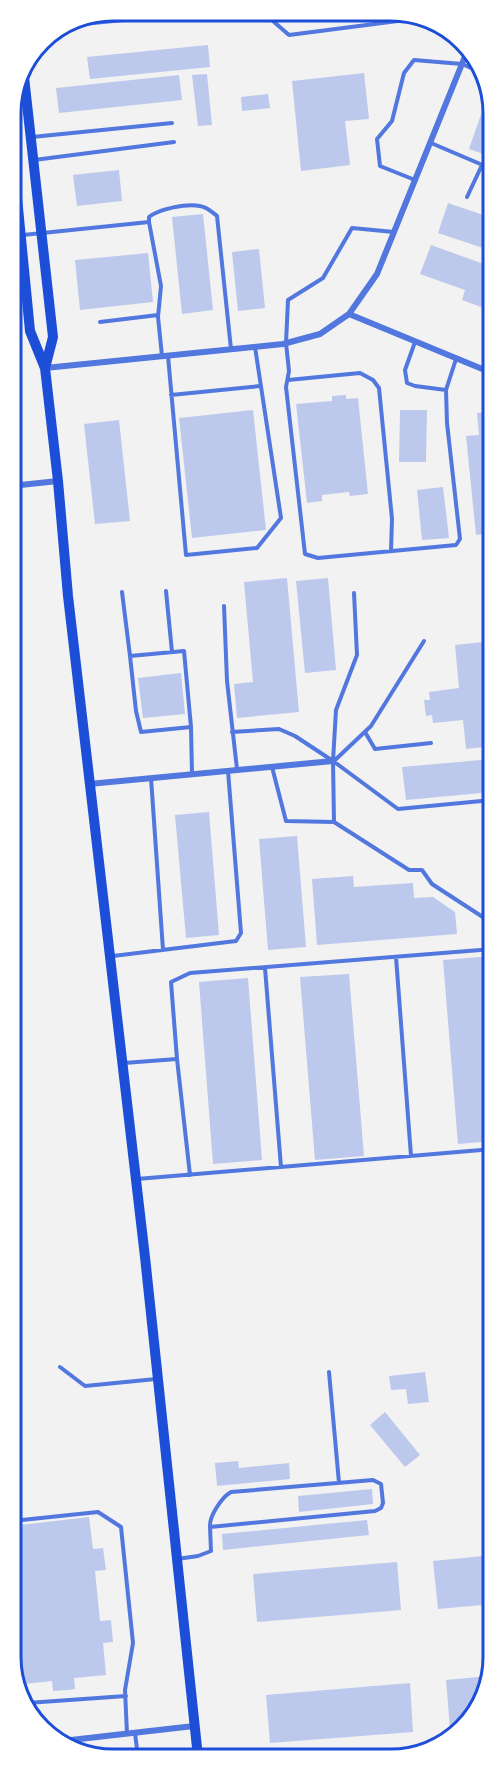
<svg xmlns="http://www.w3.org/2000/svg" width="504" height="1770" font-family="'Archivo Narrow',sans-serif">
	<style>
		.building { fill: #bdc9ec }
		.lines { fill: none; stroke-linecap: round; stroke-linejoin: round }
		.service { stroke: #5277de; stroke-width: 4 }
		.minor { stroke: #5277de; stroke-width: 6 }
		.secondary { stroke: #1d4ed8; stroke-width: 10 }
		.rim { fill: none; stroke: #1d4ed8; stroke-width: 3 }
	</style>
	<rect width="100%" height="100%" fill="#f2f2f2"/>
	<path class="building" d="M208,45L210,67L90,79L87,57Z
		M364,73L369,119L345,121L350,165L301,171L292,81Z
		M207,74L212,125L198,126L192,75Z
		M179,75L182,100L59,113L56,88Z
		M268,94L270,108L242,111L241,97Z
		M488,94L492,96V157L469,149Z
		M119,170L122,201L77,206L73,175Z
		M448,203L492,218V251L438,233Z
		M203,214L213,310L182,314L172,217Z
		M431,245L492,267V311L462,300L465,290L420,274Z
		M259,249L265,308L238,311L232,252Z
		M148,253L153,302L80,310L75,260Z
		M346,395V399L358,398L368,494L350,496L349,492L322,495V501L307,503L296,404L332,401V396Z
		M253,410L266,530L192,538L179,418Z
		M400,410H427L426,462H399Z
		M490,412L492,429V533L476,535L466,436L479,435L477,413Z
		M119,420L130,521L95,524L84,424Z
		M443,487L449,538L422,540L417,490Z
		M11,541H13L17,586L11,587Z
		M287,578L299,712L237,718L234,684L253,682L244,582Z
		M328,578L336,670L305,673L296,581Z
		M492,641V746L466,749L463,720L433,723L432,715L426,716L424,700H430L429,692L459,688L455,645Z
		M181,673L185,714L143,718L138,678Z
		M492,759V792L406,800L402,767Z
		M209,812L219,935L186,938L175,815Z
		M297,836L306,947L268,950L259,839Z
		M353,876L354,887L413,883L414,898L433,897L455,912L457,934L317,945L312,879Z
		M493,956V1141L458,1144L443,960Z
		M349,974L364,1156L315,1160L300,977Z
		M248,978L262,1160L213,1164L199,982Z
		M425,1372L429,1402L408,1404L406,1389L391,1390L389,1376Z
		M385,1412L420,1455L405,1467L370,1425Z
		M238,1461L239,1468L289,1463L290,1479L217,1486L215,1463Z
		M372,1489L373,1504L299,1512L298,1496Z
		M89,1517L93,1549L103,1548L106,1570L95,1571L100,1621L111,1620L113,1642L103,1643L106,1675L74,1678L75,1689L68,1690L53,1691L52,1681L24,1684L25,1694L22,1695L12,1676V1641H16L12,1611V1526Z
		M367,1520L369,1535L223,1550L222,1534Z
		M493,1555V1604L438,1609L433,1561Z
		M397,1562L401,1610L257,1622L253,1574Z
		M488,1676L468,1725L463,1728L450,1729L446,1680Z
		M410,1683L413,1732L270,1743L266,1695Z"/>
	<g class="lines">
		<path class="service" d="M266,15L289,35L421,18
			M63,26L154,17
			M32,137L172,123
			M431,143L492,169
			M34,160L174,142
			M415,180L380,166L377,139L392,121L404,73L414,60L462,64L480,72
			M467,197L482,165
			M149,222V217C159,209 187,203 200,206C207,207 212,212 217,216L231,349
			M394,232L352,228L323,278L288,300L286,343L289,371L286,387L305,554L318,558L456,545L460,539L447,423L446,390L456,359
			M23,235L149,222L161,286L158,317L162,356
			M100,322L158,315
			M415,342L405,370L407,383L415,386L446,390
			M168,356L186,555L257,548L281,518L255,347
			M288,380L360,373L373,380L379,388L392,519L391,551
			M11,394C19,406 21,440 17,454L11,456
			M171,395L260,386
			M166,591L172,652
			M122,592L130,656
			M224,606L227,681L237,769
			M191,727L141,732L136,711L130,656L184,651L191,727L192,774
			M232,732L279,729L295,736L333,761L398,809L492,800
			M365,732L375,749L431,743
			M334,761L371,726L424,641
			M272,767L286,821L334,822L409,870H422L432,884L492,923
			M151,778L163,950
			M334,822L333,761L336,710L357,655L354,593
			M113,956L236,941L241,933L228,771
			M396,957L411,1156
			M265,968L281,1167
			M177,1059L190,1175
			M124,1063L177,1059L171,982L190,973L493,949
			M137,1179L493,1149
			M60,1367L85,1386L156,1379
			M329,1372L339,1483
			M12,1519L22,1520L98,1512L121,1527L133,1643L125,1690L127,1734
			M177,1559L198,1556L211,1551L210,1527L375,1511L381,1508L383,1503L381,1484L373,1480L231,1492C222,1497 209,1516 210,1527
			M27,1703L126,1696
			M135,1733L138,1757"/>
		<path class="minor" d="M349,314L492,373
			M45,368L283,344L320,334L349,314L377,274L468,49
			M11,486L58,481
			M89,784L333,761
			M62,1741L194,1726"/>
		<path class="secondary" d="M24,77L53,337L45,368
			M11,136L30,331L45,368L58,481L68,596L145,1257L198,1757"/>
	</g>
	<path d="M0 0H504V1770H0ZM113 21H391A92 92 0 0 1 483 113V1657A92 92 0 0 1 391 1749H113A92 92 0 0 1 21 1657V113A92 92 0 0 1 113 21Z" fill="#fff" fill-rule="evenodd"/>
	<path class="rim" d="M113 21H391A92 92 0 0 1 483 113V1657A92 92 0 0 1 391 1749H113A92 92 0 0 1 21 1657V113A92 92 0 0 1 113 21Z"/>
</svg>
